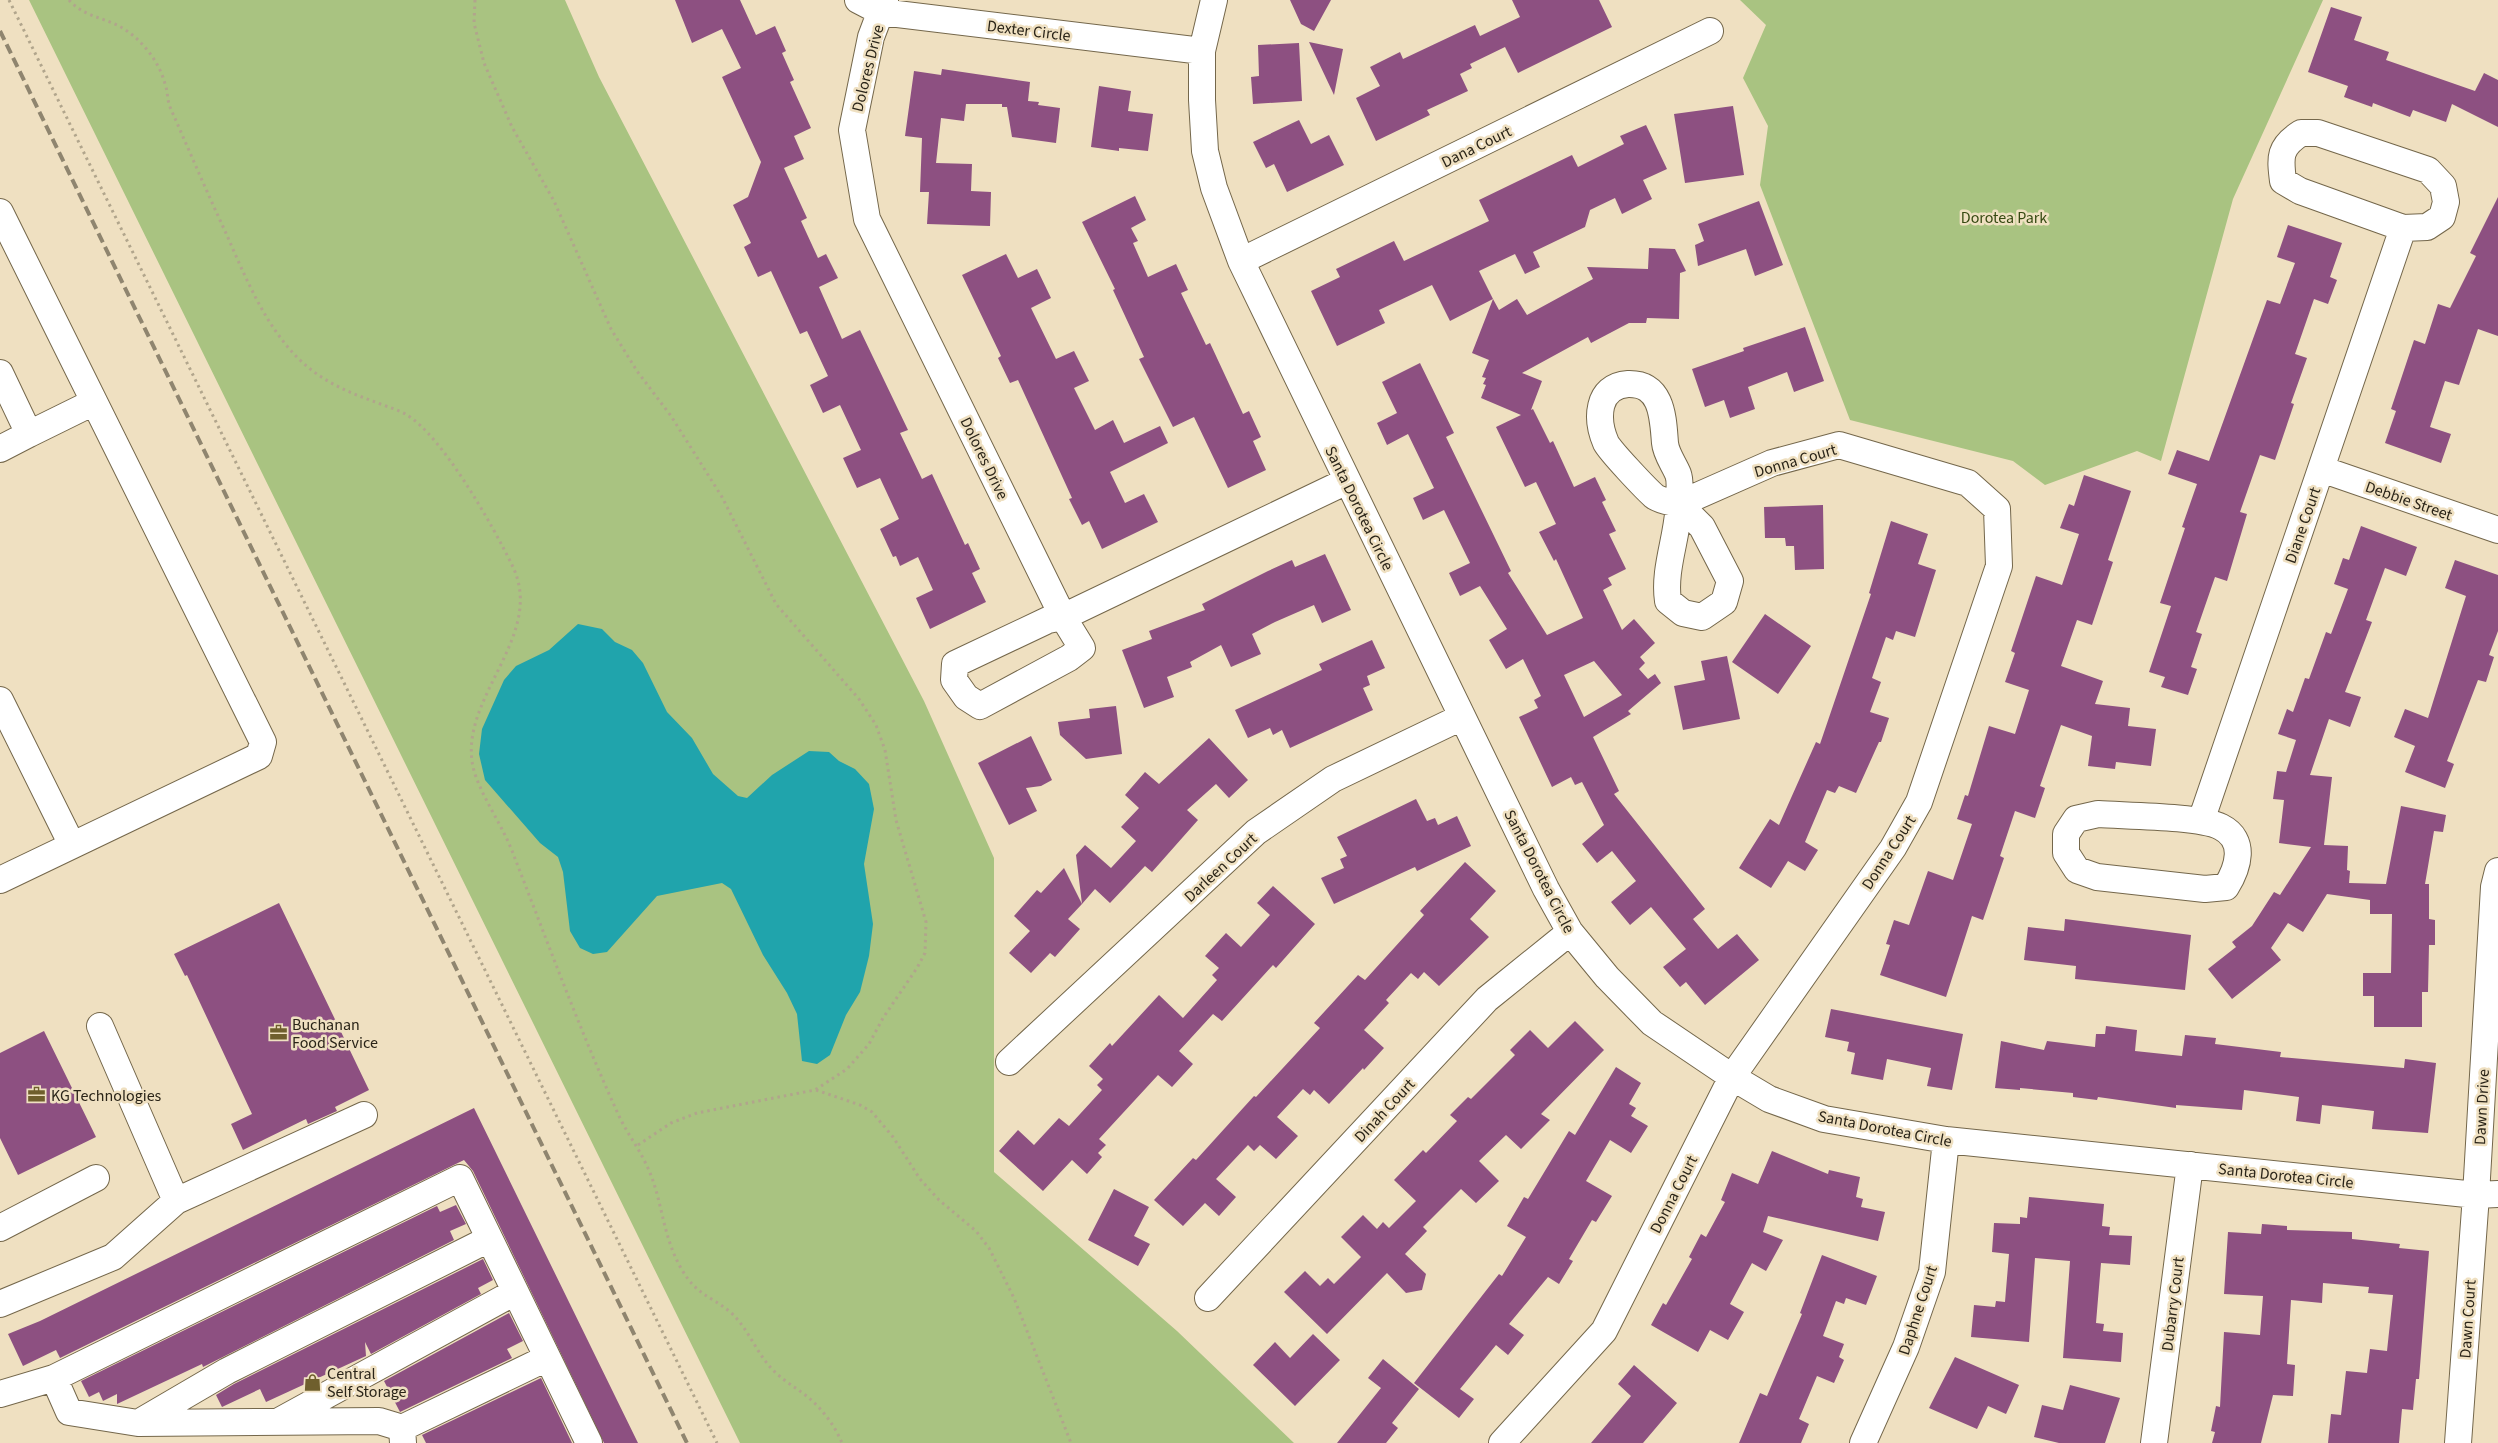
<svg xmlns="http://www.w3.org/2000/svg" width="2498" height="1443" font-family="'Source Sans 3',sans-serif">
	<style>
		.green { fill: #a9c381 }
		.water { fill: #20a4ac }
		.building { fill: #8d5081; fill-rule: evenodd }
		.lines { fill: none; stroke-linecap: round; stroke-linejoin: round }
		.minor-casing { stroke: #74674b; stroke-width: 28 }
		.path { stroke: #b1a58c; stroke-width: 3; stroke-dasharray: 2.5 4; stroke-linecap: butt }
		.minor { stroke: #fff; stroke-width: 26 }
		.rail { stroke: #8f856f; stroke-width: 4; stroke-dasharray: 10 5; stroke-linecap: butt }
		.labels { text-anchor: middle; stroke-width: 5; stroke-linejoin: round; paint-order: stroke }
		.street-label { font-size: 16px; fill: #2a2418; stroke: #efe0c1 }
		.park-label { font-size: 16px; fill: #364912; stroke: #efe0c1 }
		.poi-label { font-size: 16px; fill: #2a2418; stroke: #efe0c1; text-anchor: start }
	</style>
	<rect width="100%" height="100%" fill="#efe0c1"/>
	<path class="green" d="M29,0H565L599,77L924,701L994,858V1172L1177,1331L1294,1443H740Z
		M1740,0H2323L2233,199L2161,461L2137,451L2045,485L2013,461L1850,420L1760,185L1768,126L1743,78L1766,25Z"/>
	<path class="water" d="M578,624L602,629L615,642L632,650L643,663L667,712L692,738L713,774L738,796L747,798L772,775L809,751L829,752L839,761L855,769L869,784L874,809L864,864L873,924L869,956L860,992L846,1015L830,1055L817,1064L802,1061L797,1014L787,993L763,955L731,889L722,883L657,896L607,952L593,954L580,948L570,931L563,872L558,857L540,843L485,780L479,754L482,729L504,680L516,666L549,650Z"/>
	<path class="building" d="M675,0H740L756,35L775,26L786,51L782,53L794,80L790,82L811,128L794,136L804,159L784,168L807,218L801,221L818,258L826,254L838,278L819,287L842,339L860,330L908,430L900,433L922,479L932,474L965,545L968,543L980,569L972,573L986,602L930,629L916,598L933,590L918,557L900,566L896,556L893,557L880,529L899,519L880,478L857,488L843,458L861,450L840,405L823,413L810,385L828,376L807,331L800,334L771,271L758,277L744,247L751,243L733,205L748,197L761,162L722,77L741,68L722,29L692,43Z
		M1290,0H1331L1314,31L1301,24Z
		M1512,0H1599L1612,27L1518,73L1505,47L1470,64L1472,68L1460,74L1468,91L1427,110L1430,115L1376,141L1356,98L1380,86L1370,67L1400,52L1403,59L1475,25L1480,36L1520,17Z
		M2331,7L2362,17L2354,40L2389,52L2386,60L2475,91L2484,73L2498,80V127L2452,104L2446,122L2413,110L2410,117L2373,103L2372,107L2344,97L2348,86L2308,72Z
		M1309,42L1343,49L1334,95Z
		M1299,43L1302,101L1253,104L1251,77L1259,76L1258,45Z
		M942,69L1030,82L1028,101L1039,102L1038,105L1060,108L1056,143L1012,137L1007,107H1002V104H966L964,121L941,118L936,163L972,164L971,191L991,192L990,226L927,224L929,192H920L922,138L905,136L914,71L941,75Z
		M1099,86L1131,91L1128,111L1153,114L1148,151L1119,148V151L1091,147Z
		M1733,106L1744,175L1685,183L1674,114Z
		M1299,120L1311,144L1329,135L1344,165L1287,192L1274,164L1266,168L1253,142Z
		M1646,125L1667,169L1643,180L1652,199L1622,214L1615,198L1590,210L1585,227L1533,252L1540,267L1525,274L1515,254L1479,271L1493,299L1450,321L1432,285L1379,310L1385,323L1337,346L1311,291L1340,277L1336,269L1394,241L1404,261L1489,221L1479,200L1572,155L1578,167L1624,144L1620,136Z
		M1135,196L1146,220L1131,228L1138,241L1133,243L1148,277L1176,264L1188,290L1181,293L1206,345L1210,343L1243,414L1249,411L1261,437L1253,441L1266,470L1228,488L1194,417L1173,427L1139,359L1144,357L1113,290L1115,289L1082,222Z
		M2498,197V336L2478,329L2459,385L2445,381L2430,427L2451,434L2441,463L2385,443L2396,411L2391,409L2414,340L2425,344L2438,304L2450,308L2476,256L2470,253Z
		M1759,201L1783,265L1755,276L1746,249L1698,266L1695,245L1704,241L1698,224Z
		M2288,225L2342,243L2330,277L2337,280L2328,304L2314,299L2295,354L2307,358L2291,403L2294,404L2275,460L2260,455L2240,512L2247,514L2227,581L2215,577L2196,632L2202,634L2191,667L2197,669L2188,695L2161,687L2165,677L2149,672L2171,606L2160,603L2185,528L2182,527L2197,484L2168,474L2177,450L2209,461L2267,300L2280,304L2295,263L2277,257Z
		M1649,248L1675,249L1686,271L1680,273L1679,319L1647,318L1646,323H1629L1591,343L1588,337L1522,373L1542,381L1531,410L1533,409L1550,443L1553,441L1574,487L1595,477L1606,500L1602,502L1616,531L1609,534L1626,569L1608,578L1612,585L1603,590L1622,630L1634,619L1655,643L1640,657L1645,663L1639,669L1648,679L1655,674L1661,683L1628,711L1631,714L1593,737L1619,791L1614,794L1705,909L1693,919L1718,949L1737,934L1759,960L1705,1005L1686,982L1680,987L1663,967L1686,949L1651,907L1630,925L1611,902L1636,881L1612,851L1597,863L1582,844L1604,825L1582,782L1575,785L1571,777L1552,787L1519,717L1538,708L1534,700L1541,696L1523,659L1506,669L1489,640L1507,629L1480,586L1460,596L1449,573L1470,563L1444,510L1423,520L1413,498L1434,488L1408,434L1387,445L1377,423L1397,413L1382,382L1420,363L1454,433L1446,437L1511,571L1508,573L1547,635L1583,618L1556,559L1554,561L1539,532L1556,524L1536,482L1525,487L1496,427L1521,415L1481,398L1486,385L1483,384L1486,378L1482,377L1489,360L1472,353L1493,299L1499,310L1517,299L1527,315L1593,279L1587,267L1648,269ZM1594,661L1622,695L1584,717L1564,675Z
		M1006,254L1018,278L1037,269L1051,298L1031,308L1056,359L1074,351L1089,381L1074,388L1095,430L1113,420L1124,443L1160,426L1168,443L1110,472L1125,503L1144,494L1158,522L1102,549L1089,521L1082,525L1069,499L1072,498L1018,380L1010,383L998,358L1001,356L962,275Z
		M1805,327L1824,381L1794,392L1787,372L1748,387L1755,409L1730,418L1724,400L1705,407L1692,369L1744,351L1743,348Z
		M2084,475L2131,491L2108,560L2113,562L2092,625L2077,620L2061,666L2103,681L2095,704L2130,708L2128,726L2156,729L2151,766L2116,762L2115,769L2088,766L2092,736L2061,725L2040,786L2045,788L2035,818L2015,811L2000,856L2004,858L1983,920L1972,916L1946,997L1880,975L1890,945L1886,944L1894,920L1909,925L1928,871L1953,880L1972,824L1957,819L1965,795L1968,796L1989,726L2015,734L2029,690L2005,682L2015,653L2011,651L2036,576L2062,585L2079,534L2060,528L2069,504L2074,506Z
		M1823,505L1824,569L1795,570L1794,546H1786L1785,538H1765L1764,507Z
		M1891,521L1928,534L1918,564L1936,570L1915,637L1896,631L1893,640L1886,637L1872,678L1881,682L1870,712L1889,718L1881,742H1879L1856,793L1839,786L1835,793L1827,790L1805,842L1818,850L1805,871L1788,861L1771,888L1739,868L1770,819L1779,825L1816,742L1820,744L1871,594L1869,593Z
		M2361,526L2417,547L2406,576L2385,568L2366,620L2372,622L2345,692L2361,697L2350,727L2329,719L2310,775L2332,777L2324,845L2348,846L2347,870L2350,871L2349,883L2386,884L2401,806L2446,815L2443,832L2434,831L2425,884H2429V919L2435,920V945H2429L2428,992H2422V1027H2374V996H2363V973H2391L2392,914H2370V900L2327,894L2303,932L2288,923L2271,948L2281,960L2232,999L2208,969L2236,947L2232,942L2252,926L2274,892L2280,895L2311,847L2279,843L2284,800L2273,799L2277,771L2286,772L2296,740L2278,734L2287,709L2293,712L2305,678L2309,679L2326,632L2331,634L2348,589L2334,584L2343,558L2349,560Z
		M1325,554L1351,610L1322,623L1314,605L1275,622L1252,634L1261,654L1231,667L1221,645L1190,662L1192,667L1167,677L1174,697L1144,708L1122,650L1152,639L1149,631L1205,610L1202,604L1268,571L1292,560L1295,567Z
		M2455,560L2498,575V631L2489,655L2494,657L2486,682L2478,680L2447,761L2454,764L2445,788L2405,772L2415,746L2394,737L2405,709L2428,718L2466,596L2445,588Z
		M1765,614L1811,646L1778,694L1732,662Z
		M1372,640L1385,668L1367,676L1370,685L1363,688L1373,710L1290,748L1282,730L1273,735L1270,728L1248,738L1235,710L1322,670L1319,664Z
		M1727,656L1740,719L1683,730L1674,686L1705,680L1701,661Z
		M1116,706L1122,754L1086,759L1060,735L1058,722L1090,718L1089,709Z
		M1031,736L1052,780L1041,786L1026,788L1037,811L1009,825L978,763Z
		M1209,738L1248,780L1229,798L1216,784L1187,810L1198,820L1152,872L1145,866L1110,903L1095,889L1082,904L1076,855L1085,845L1111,868L1136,841L1121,827L1139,808L1125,795L1145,772L1159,784Z
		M1416,799L1427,821L1435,818L1438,825L1457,816L1471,846L1417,871L1415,867L1334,904L1321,878L1344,868L1340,859L1347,856L1337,837Z
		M1465,862L1496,891L1470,919L1489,937L1439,986L1424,972L1418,979L1411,973L1386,1000L1389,1003L1364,1030L1384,1048L1364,1070L1363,1068L1329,1104L1314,1090L1310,1095L1303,1089L1277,1117L1298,1136L1276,1159L1260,1145L1254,1151L1248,1145L1216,1179L1236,1197L1219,1216L1205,1203L1183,1226L1154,1200L1193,1158L1196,1160L1254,1096L1256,1097L1320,1028L1314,1023L1358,975L1365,980L1424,915L1420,911Z
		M1064,868L1082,904L1068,919L1080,929L1055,957L1050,953L1031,973L1009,953L1030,931L1014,916L1037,890L1041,893Z
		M1273,886L1315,924L1276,968L1273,965L1222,1021L1213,1014L1179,1051L1193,1064L1172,1087L1158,1075L1099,1139L1106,1145L1098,1153L1102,1157L1087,1174L1072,1160L1043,1191L999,1151L1018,1130L1034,1145L1059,1118L1069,1126L1102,1090L1097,1085L1103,1079L1089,1066L1110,1043L1112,1046L1159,995L1183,1018L1217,980L1212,975L1219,968L1205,956L1226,933L1241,947L1270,915L1257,903Z
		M279,903L369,1090L335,1107L337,1111L308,1124L306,1119L243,1150L231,1124L252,1114L187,975L185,976L174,954Z
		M2065,919L2191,935L2185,990L2075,979L2076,966L2024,960L2028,927L2064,931Z
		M1831,1009L1963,1034L1952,1090L1927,1086L1931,1068L1887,1059L1883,1080L1851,1074L1855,1053L1847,1051L1849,1042L1825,1037Z
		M1575,1021L1604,1050L1541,1114L1550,1120L1521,1149L1506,1135L1479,1161L1499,1181L1476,1203L1461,1189L1423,1227L1427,1231L1405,1254L1426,1274L1422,1290L1406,1293L1387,1273L1327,1334L1284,1292L1305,1271L1320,1286L1328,1278L1334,1284L1361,1257L1341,1237L1363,1215L1377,1229L1383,1222L1389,1228L1416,1201L1394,1180L1423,1150L1426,1153L1457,1121L1450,1115L1468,1097L1471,1099L1515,1055L1510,1050L1530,1030L1548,1048Z
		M2106,1026L2137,1030L2135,1051L2182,1056L2185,1035L2216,1038L2215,1044L2281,1052L2280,1057L2404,1068L2405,1059L2436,1063L2428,1133L2372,1129L2374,1111L2322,1105L2320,1124L2296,1121L2299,1097L2244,1090L2242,1110L2176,1105V1108L2098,1097L2097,1100L2073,1097V1093L2020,1088V1090L1995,1088L2001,1041L2044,1050L2047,1041L2095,1047L2096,1034H2105Z
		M44,1031L96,1137L18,1175L0,1138V1053Z
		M1616,1067L1641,1083L1629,1104L1636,1108L1631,1116L1648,1126L1631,1153L1610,1140L1586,1181L1612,1196L1596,1222L1592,1220L1569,1259L1573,1261L1559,1284L1548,1277L1509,1324L1524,1335L1508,1355L1496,1345L1460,1389L1474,1399L1459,1418L1414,1383L1499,1274L1502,1276L1526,1237L1507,1226L1524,1197L1528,1199L1569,1131L1575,1135Z
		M474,1108L638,1443H604L473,1171L464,1160L60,1358L56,1350L23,1366L8,1334L40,1321Z
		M1772,1151L1828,1174L1829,1170L1860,1177L1856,1197L1863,1199L1861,1207L1885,1212L1878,1241L1768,1216L1763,1232L1783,1240L1766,1271L1752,1263L1730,1304L1744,1312L1728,1340L1710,1330L1698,1352L1651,1325L1663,1303L1666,1305L1692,1259L1689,1257L1701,1234L1706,1237L1725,1202L1721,1200L1732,1173L1758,1184Z
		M1114,1189L1149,1207L1134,1236L1150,1244L1138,1266L1088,1240Z
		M2029,1197L2104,1204L2102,1226L2110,1227L2109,1235L2132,1236L2130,1265L2101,1263L2096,1323L2104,1324L2103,1331L2123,1333L2121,1362L2063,1358L2070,1261L2035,1258L2029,1342L1971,1337L1974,1305L1995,1307L1996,1301L2005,1302L2009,1254L1992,1252L1994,1223L2020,1224V1217L2027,1218Z
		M456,1205L466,1224L450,1231L454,1240L203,1367L202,1364L117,1404V1394L103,1401L99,1392L89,1397L81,1381L437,1206L440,1212Z
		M2262,1224L2287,1226V1230L2352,1232V1239L2400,1244L2399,1248L2429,1251L2419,1379H2416L2413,1410L2402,1409L2399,1443H2328L2331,1414L2341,1415L2346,1371L2367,1373L2370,1349L2387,1351L2393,1295L2368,1293L2369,1287L2323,1283L2322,1303L2291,1300L2287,1364L2295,1365L2293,1396L2273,1395L2261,1443H2212L2215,1432L2211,1431L2216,1406L2220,1407L2224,1332L2260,1335L2263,1296L2224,1294L2228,1232L2261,1234Z
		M1822,1255L1877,1276L1866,1305L1846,1298L1844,1304L1836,1301L1823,1336L1844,1344L1839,1357L1844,1360L1834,1383L1817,1376L1799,1419L1809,1424L1801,1443H1739L1760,1393L1767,1396L1802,1314L1800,1313Z
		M483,1259L493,1280L478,1288L481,1294L371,1354L365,1342L366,1356L266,1402L260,1389L222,1407L216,1395L234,1384Z
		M509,1313L523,1341L507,1349L512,1358L400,1412L384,1381Z
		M1313,1334L1340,1360L1295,1406L1253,1365L1275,1342L1290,1358Z
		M1955,1357L2019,1385L2006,1414L1988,1406L1977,1429L1929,1408Z
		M1383,1359L1419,1389L1392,1423L1398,1428L1386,1443H1337L1381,1388L1368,1378Z
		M1634,1365L1677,1403L1643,1443H1591L1631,1396L1618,1384Z
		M541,1378L572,1443H426L422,1435Z
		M2070,1385L2120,1398L2105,1443H2059L2034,1437L2042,1405L2063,1410Z"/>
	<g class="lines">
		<defs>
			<path id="minor" d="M858,0L881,12L1202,51
				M885,0L871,37L852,130L867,219L1063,617L1347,481
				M1214,0L1202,51V100L1205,151L1214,188L1241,261L1546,889L1570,932L1607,977L1652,1023L1732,1077L1769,1099L1824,1119L1946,1140L2476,1195L2498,1194
				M2301,133H2318L2428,170L2443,186L2446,202L2442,217L2427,227L2403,228L2300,191L2283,181C2280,157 2279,147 2301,133Z
				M0,212L263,742L259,756L0,880
				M1241,261L1710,31
				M0,373L29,434L0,449
				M29,434L94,402
				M2321,469L2498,530
				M1679,504C1672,502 1660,501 1654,496C1645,488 1611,452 1606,443C1596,420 1596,386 1628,384C1663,383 1663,419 1665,443C1666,454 1674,464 1678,474C1681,482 1679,492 1679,500C1679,534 1663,568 1668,601L1683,613L1702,617L1724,602L1730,581L1702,527L1679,504
				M1063,617L1082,648L1069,658L980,706L966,697L954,680L955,664L1048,620Z
				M0,700L72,845
				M2098,814C2126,816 2199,816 2221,827C2247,840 2238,868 2226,887L2205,889L2097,877L2077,870L2066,853V834L2076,819Z
				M2201,821L2403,228
				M1009,1062L1256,832L1333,779L1462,717
				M176,1201L364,1115
				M0,1228L96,1178
				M1208,1298L1487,999L1570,932
				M0,1304L113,1257L176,1201L100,1026
				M54,1378L69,1412L138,1423L379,1421L402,1428
				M0,1394L54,1378L460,1178L589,1443
				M281,1420L515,1292
				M138,1423L227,1371L489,1239
				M403,1443L402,1428L547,1358
				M1502,1443L1604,1331L1732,1077L1893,848L1919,802L1999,566L1997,509L1968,483L1839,445L1772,463L1679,504
				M1863,1443L1906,1347L1932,1272L1946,1140
				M2154,1443L2190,1165
				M2458,1443L2476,1195L2494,887L2498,871"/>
		</defs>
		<use href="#minor" class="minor-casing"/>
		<path class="path" d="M9,0L717,1443
			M69,0C82,15 100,17 117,25C139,36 159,60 165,84C168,92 167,99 170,107C188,148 206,190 225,231C245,276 265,327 301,361C323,382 350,393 378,403C388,407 399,410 407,415C443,437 493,526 512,565C549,639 449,703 476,777C486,804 504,828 514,856C548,943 580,1031 619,1116C627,1133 638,1147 646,1164C663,1198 661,1234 682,1270C697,1295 709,1295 729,1311C748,1327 755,1351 772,1369C783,1381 797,1388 809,1398C823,1410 835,1426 842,1443
			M475,0L474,23L484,63L512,127L554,201L611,329L637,371L671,416L722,497L776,604L859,699L876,725L885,750L896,820L926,922L925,953L917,968L883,1018L869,1044L847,1069L815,1090L697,1113L671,1123L635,1147
			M816,1090L860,1105L872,1112L893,1137L920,1179L939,1200L976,1231L989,1248L1014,1298L1071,1443"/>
		<use href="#minor" class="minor"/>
		<path class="rail" d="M0,31L687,1443"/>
	</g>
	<defs>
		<symbol id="office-bare" viewBox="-9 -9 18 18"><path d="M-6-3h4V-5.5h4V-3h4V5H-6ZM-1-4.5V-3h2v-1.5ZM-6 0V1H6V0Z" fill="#6f5f2d" stroke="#efe0c1" stroke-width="2.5" paint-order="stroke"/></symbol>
		<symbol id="shop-bare" viewBox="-9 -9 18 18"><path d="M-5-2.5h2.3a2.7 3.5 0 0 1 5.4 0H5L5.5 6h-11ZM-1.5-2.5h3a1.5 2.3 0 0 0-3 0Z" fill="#6f5f2d" stroke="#efe0c1" stroke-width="2.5" paint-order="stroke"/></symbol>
	</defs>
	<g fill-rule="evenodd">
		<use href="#office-bare" x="266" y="1020" width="25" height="25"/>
		<use href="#office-bare" x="24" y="1082" width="25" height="25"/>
		<use href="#shop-bare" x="300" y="1370" width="25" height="25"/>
	</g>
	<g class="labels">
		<g class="street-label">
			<text transform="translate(1029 30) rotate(7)" y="6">Dexter Circle</text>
			<text transform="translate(867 68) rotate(-76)" y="6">Dolores Drive</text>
			<text transform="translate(1476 146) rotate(-26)" y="6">Dana Court</text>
			<text transform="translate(985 458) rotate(64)" y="6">Dolores Drive</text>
			<text transform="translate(1795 460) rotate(-16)" y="6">Donna Court</text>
			<text transform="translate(2409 500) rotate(19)" y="6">Debbie Street</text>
			<text transform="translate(1360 508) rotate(64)" y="6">Santa Dorotea Circle</text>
			<text transform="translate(2302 525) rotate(-71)" y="6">Diane Court</text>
			<text transform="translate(1888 852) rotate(-57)" y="6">Donna Court</text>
			<text transform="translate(1220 867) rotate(-43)" y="6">Darleen Court</text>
			<text transform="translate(1540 871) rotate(63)" y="6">Santa Dorotea Circle</text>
			<text transform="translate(2481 1107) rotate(-87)" y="6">Dawn Drive</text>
			<text transform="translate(1384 1110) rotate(-47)" y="6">Dinah Court</text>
			<text transform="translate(1885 1128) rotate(11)" y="6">Santa Dorotea Circle</text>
			<text transform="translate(2286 1175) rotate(6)" y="6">Santa Dorotea Circle</text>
			<text transform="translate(1673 1194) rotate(-63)" y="6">Donna Court</text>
			<text transform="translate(2172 1304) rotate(-83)" y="6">Dubarry Court</text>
			<text transform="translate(1917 1310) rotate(-72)" y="6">Daphne Court</text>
			<text transform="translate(2467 1319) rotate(-86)" y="6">Dawn Court</text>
		</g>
		<g class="park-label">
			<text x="2004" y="223">Dorotea Park</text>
		</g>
		<g class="poi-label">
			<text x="292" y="1030">Buchanan<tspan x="292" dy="18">Food Service</tspan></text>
			<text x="51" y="1101">KG Technologies</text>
			<text x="327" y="1379">Central<tspan x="327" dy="18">Self Storage</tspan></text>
		</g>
	</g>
</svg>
